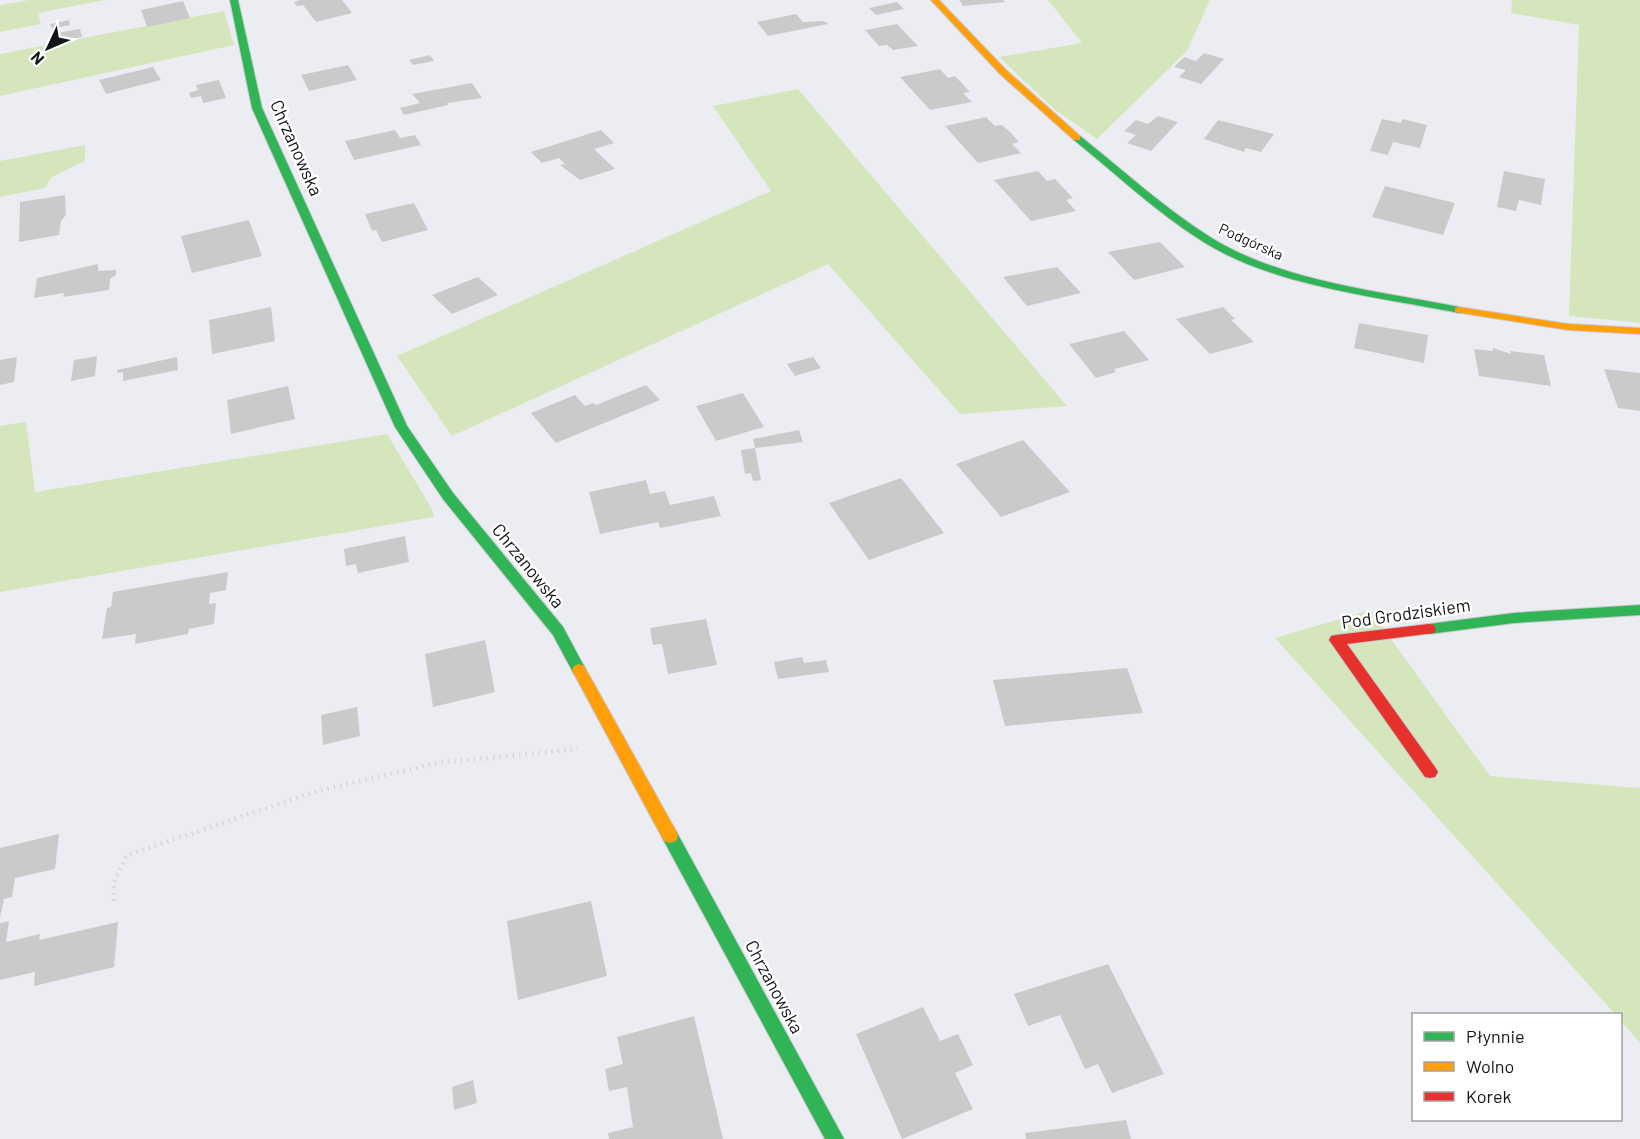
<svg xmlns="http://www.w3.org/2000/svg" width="1640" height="1139" font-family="Barlow,sans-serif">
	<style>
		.green { fill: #d5e6bd }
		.building { fill: #cbcacb }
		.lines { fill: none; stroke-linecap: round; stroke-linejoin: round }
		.fast-casing { stroke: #c8c9ce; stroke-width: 2 }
		.slow-casing { stroke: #c8c9ce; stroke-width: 2 }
		.jam-casing { stroke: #c8c9ce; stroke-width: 2 }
		.path { stroke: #d5d6d8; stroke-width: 4.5; stroke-dasharray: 1.5 5; stroke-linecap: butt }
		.fast { fill: #30b455; fill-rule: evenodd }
		.slow { fill: #ff9f0a; fill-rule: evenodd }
		.jam { fill: #e5322d; fill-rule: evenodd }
		.labels { text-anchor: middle; stroke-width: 5; stroke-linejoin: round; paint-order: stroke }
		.far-street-label { font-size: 15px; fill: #131418; stroke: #fff }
		.street-label { font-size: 18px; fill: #131418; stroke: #fff }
	</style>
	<rect width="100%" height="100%" fill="#ecedf3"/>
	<path class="green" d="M29,0H105L38,13L41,24L0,32V5Z
		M1048,0H1210L1187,51L1097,139L1054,109L999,57L1082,43Z
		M1512,0H1640V323L1569,316L1579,25L1511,13Z
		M224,11L234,45L0,96V54Z
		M798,89L1067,406L960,414L828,264L452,436L397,356L771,191L713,106Z
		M85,145V161L52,177L45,188L0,197V161Z
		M26,422L35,492L387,434L432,509L434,517L0,592V426Z
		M1370,610L1490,776L1640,788V1043L1621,1021L1620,1014H1615L1275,638Z"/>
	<path class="building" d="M300,0H342L352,13L316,22L303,5L297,6L294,2Z
		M959,0H1003L1005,2L963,6Z
		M183,1L190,18L147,27L141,10Z
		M897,2L904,9L876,15L869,8Z
		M796,14L803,22L824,21L828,24L768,36L757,22Z
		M69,20L70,25L52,29L50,24Z
		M897,24L918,46L893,50L887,45L879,46L865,30Z
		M80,29L82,37L53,42L51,34Z
		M1204,53L1224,59L1201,84L1179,77L1186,70L1174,67L1184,57L1196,61Z
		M430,55L434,61L413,65L409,60Z
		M348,65L357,80L309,91L301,75Z
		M153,67L161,80L106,94L99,80Z
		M940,69L948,78L955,76L970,92L963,93L972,102L930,110L900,77Z
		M219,80L226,98L203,103L201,96L191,98L189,93L198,90L196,85Z
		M472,83L482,98L447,103L448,105L404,115L400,108L420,103L412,94Z
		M1158,116L1178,122L1151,151L1127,143L1136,135L1124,131L1136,120L1148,124Z
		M986,117L995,126L1002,125L1011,133L1019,142L1012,144L1021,153L978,163L945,126Z
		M1382,119L1401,123L1402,119L1427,125L1420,148L1393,142L1388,155L1370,151Z
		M1218,120L1274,134L1261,152L1246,148L1244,152L1204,139Z
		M395,130L400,138L415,135L421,145L354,160L345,141Z
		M601,130L614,143L594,149L615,169L580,180L560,165L565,164L559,158L542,163L531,152Z
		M1038,171L1047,181L1055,179L1073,198L1066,200L1076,211L1031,221L994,180Z
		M1504,171L1545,179L1541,205L1519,200L1516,211L1497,207Z
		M1385,186L1455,203L1443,235L1372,217Z
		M65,195L66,215L61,221L59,235L19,242L20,202Z
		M414,203L428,230L382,242L376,230L372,231L365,214Z
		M249,220L262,256L192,273L181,236Z
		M1160,242L1185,267L1134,280L1108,252Z
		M98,264V271L116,270V275L110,279L109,290L63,297L64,293L34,298L37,278Z
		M1057,267L1081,293L1027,306L1003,277Z
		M478,277L498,295L452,314L432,295Z
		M271,307L275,341L212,354L209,320Z
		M1223,307L1235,319L1231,320L1254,342L1210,354L1176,319Z
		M1359,323L1428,335L1424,363L1354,348Z
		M1124,331L1149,360L1114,369L1116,372L1096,378L1069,344Z
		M1493,348L1511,354L1510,351L1544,355L1551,386L1479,376L1474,349L1493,351Z
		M97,356L95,376L71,381L74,360Z
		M17,357L14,382L0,385V360Z
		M177,357L178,370L123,381V372L117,373V370Z
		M813,357L821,368L795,376L787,364Z
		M1604,369L1640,373V411L1618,408Z
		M646,385L660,400L556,443L531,413L575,395L585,406L593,403L596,405Z
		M288,386L295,419L231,434L227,400Z
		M743,393L764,427L716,441L696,406Z
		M799,430L803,442L755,448L753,439Z
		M1023,440L1070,492L1001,517L956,464Z
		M755,448L761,480L753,481L751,473L745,474L741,450Z
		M901,478L944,533L869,560L829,503Z
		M646,480L650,494L665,491L670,505L714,496L721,516L660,528L658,522L600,534L589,492Z
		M405,536L409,562L358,573L356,564L346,566L344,549Z
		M228,572L226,590L210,593L209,604L216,603L214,624L189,629L188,634L135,644L136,634L102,639L107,608L111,607L113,592Z
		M706,619L717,665L668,674L662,644L653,645L650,628Z
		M485,640L495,692L433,707L425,654Z
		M802,657L804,663L826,660L829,672L778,679L774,662Z
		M1127,668L1143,713L1005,726L993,680Z
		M357,707L360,736L323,745L321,715Z
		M59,834L55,869L15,878L12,897L4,899L0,917V848Z
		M591,901L607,976L518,1000L507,921Z
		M9,921L6,942L40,934L39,940L118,922L114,967L34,986L35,972L0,980V923Z
		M1108,964L1164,1074L1112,1093L1098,1064L1085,1069L1060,1015L1028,1026L1014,994Z
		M923,1007L940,1041L958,1034L973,1065L955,1073L973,1109L902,1139L856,1034Z
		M694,1016L723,1139H609L608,1133L633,1127L627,1087L609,1091L605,1069L623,1064L617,1037Z
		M473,1080L477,1103L454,1110L452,1087Z
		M1126,1120L1131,1139H1026L1025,1133Z"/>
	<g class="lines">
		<defs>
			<path id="fast" d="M230,0H238L262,108L407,426L453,493L563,627L586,670L584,674H574L553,635L443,499L395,427L252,108Z
				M1074,136H1080C1123,170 1164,208 1210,237C1280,281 1378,291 1459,307L1465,310L1459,313C1378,297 1272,286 1202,241C1156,212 1116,174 1074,140Z
				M1640,605V615L1514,623L1429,634L1424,633L1422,629L1424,625L1429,624L1514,613Z
				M670,829L676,831L844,1139H825L664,841L662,836L664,831Z"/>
			<path id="slow" d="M931,0H939L1006,70L1080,136V140H1074L1000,74Z
				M1459,307L1568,324L1640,328V334L1568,330L1455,312V308Z
				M579,664L584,666L676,831L678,836L676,841L670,843L664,841L572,670L574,666Z"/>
			<path id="jam" d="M1429,624L1434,625L1436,629L1434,633L1347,644L1435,767L1438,772L1435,777L1430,778L1425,777L1329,640L1331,636L1336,635Z"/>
		</defs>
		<use href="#fast" class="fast-casing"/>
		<use href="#slow" class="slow-casing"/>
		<use href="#jam" class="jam-casing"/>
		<path class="path" d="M114,901V882L127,855L318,791L437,763L578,749"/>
		<use href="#fast" class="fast"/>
		<use href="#slow" class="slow"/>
		<use href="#jam" class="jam"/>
	</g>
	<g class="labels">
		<g class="far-street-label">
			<text transform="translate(1251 242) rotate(24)" y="5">Podgórska</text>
		</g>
		<g class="street-label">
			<text transform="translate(296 148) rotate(66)" y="6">Chrzanowska</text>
			<text transform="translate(528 566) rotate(51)" y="6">Chrzanowska</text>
			<text transform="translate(1406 614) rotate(-8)" y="6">Pod Grodziskiem</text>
			<text transform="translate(774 987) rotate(62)" y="6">Chrzanowska</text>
		</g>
	</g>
	<rect x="1412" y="1013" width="210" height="108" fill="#ffffff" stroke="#a1a1a3" stroke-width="1.5"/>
	<rect x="1424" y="1032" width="30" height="9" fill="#30b455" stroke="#a1a1a3" stroke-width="1.5"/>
	<text x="1466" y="1043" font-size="18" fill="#131418">Płynnie</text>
	<rect x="1424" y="1062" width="30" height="9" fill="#ff9f0a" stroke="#a1a1a3" stroke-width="1.5"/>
	<text x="1466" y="1073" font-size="18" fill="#131418">Wolno</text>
	<rect x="1424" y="1092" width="30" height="9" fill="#e5322d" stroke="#a1a1a3" stroke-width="1.5"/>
	<text x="1466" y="1103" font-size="18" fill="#131418">Korek</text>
	<g transform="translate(48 48) rotate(226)" stroke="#ffffff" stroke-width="4.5" paint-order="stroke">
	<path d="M0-4.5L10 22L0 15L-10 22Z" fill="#131418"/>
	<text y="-9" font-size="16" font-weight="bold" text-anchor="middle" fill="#131418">N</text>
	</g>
</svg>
